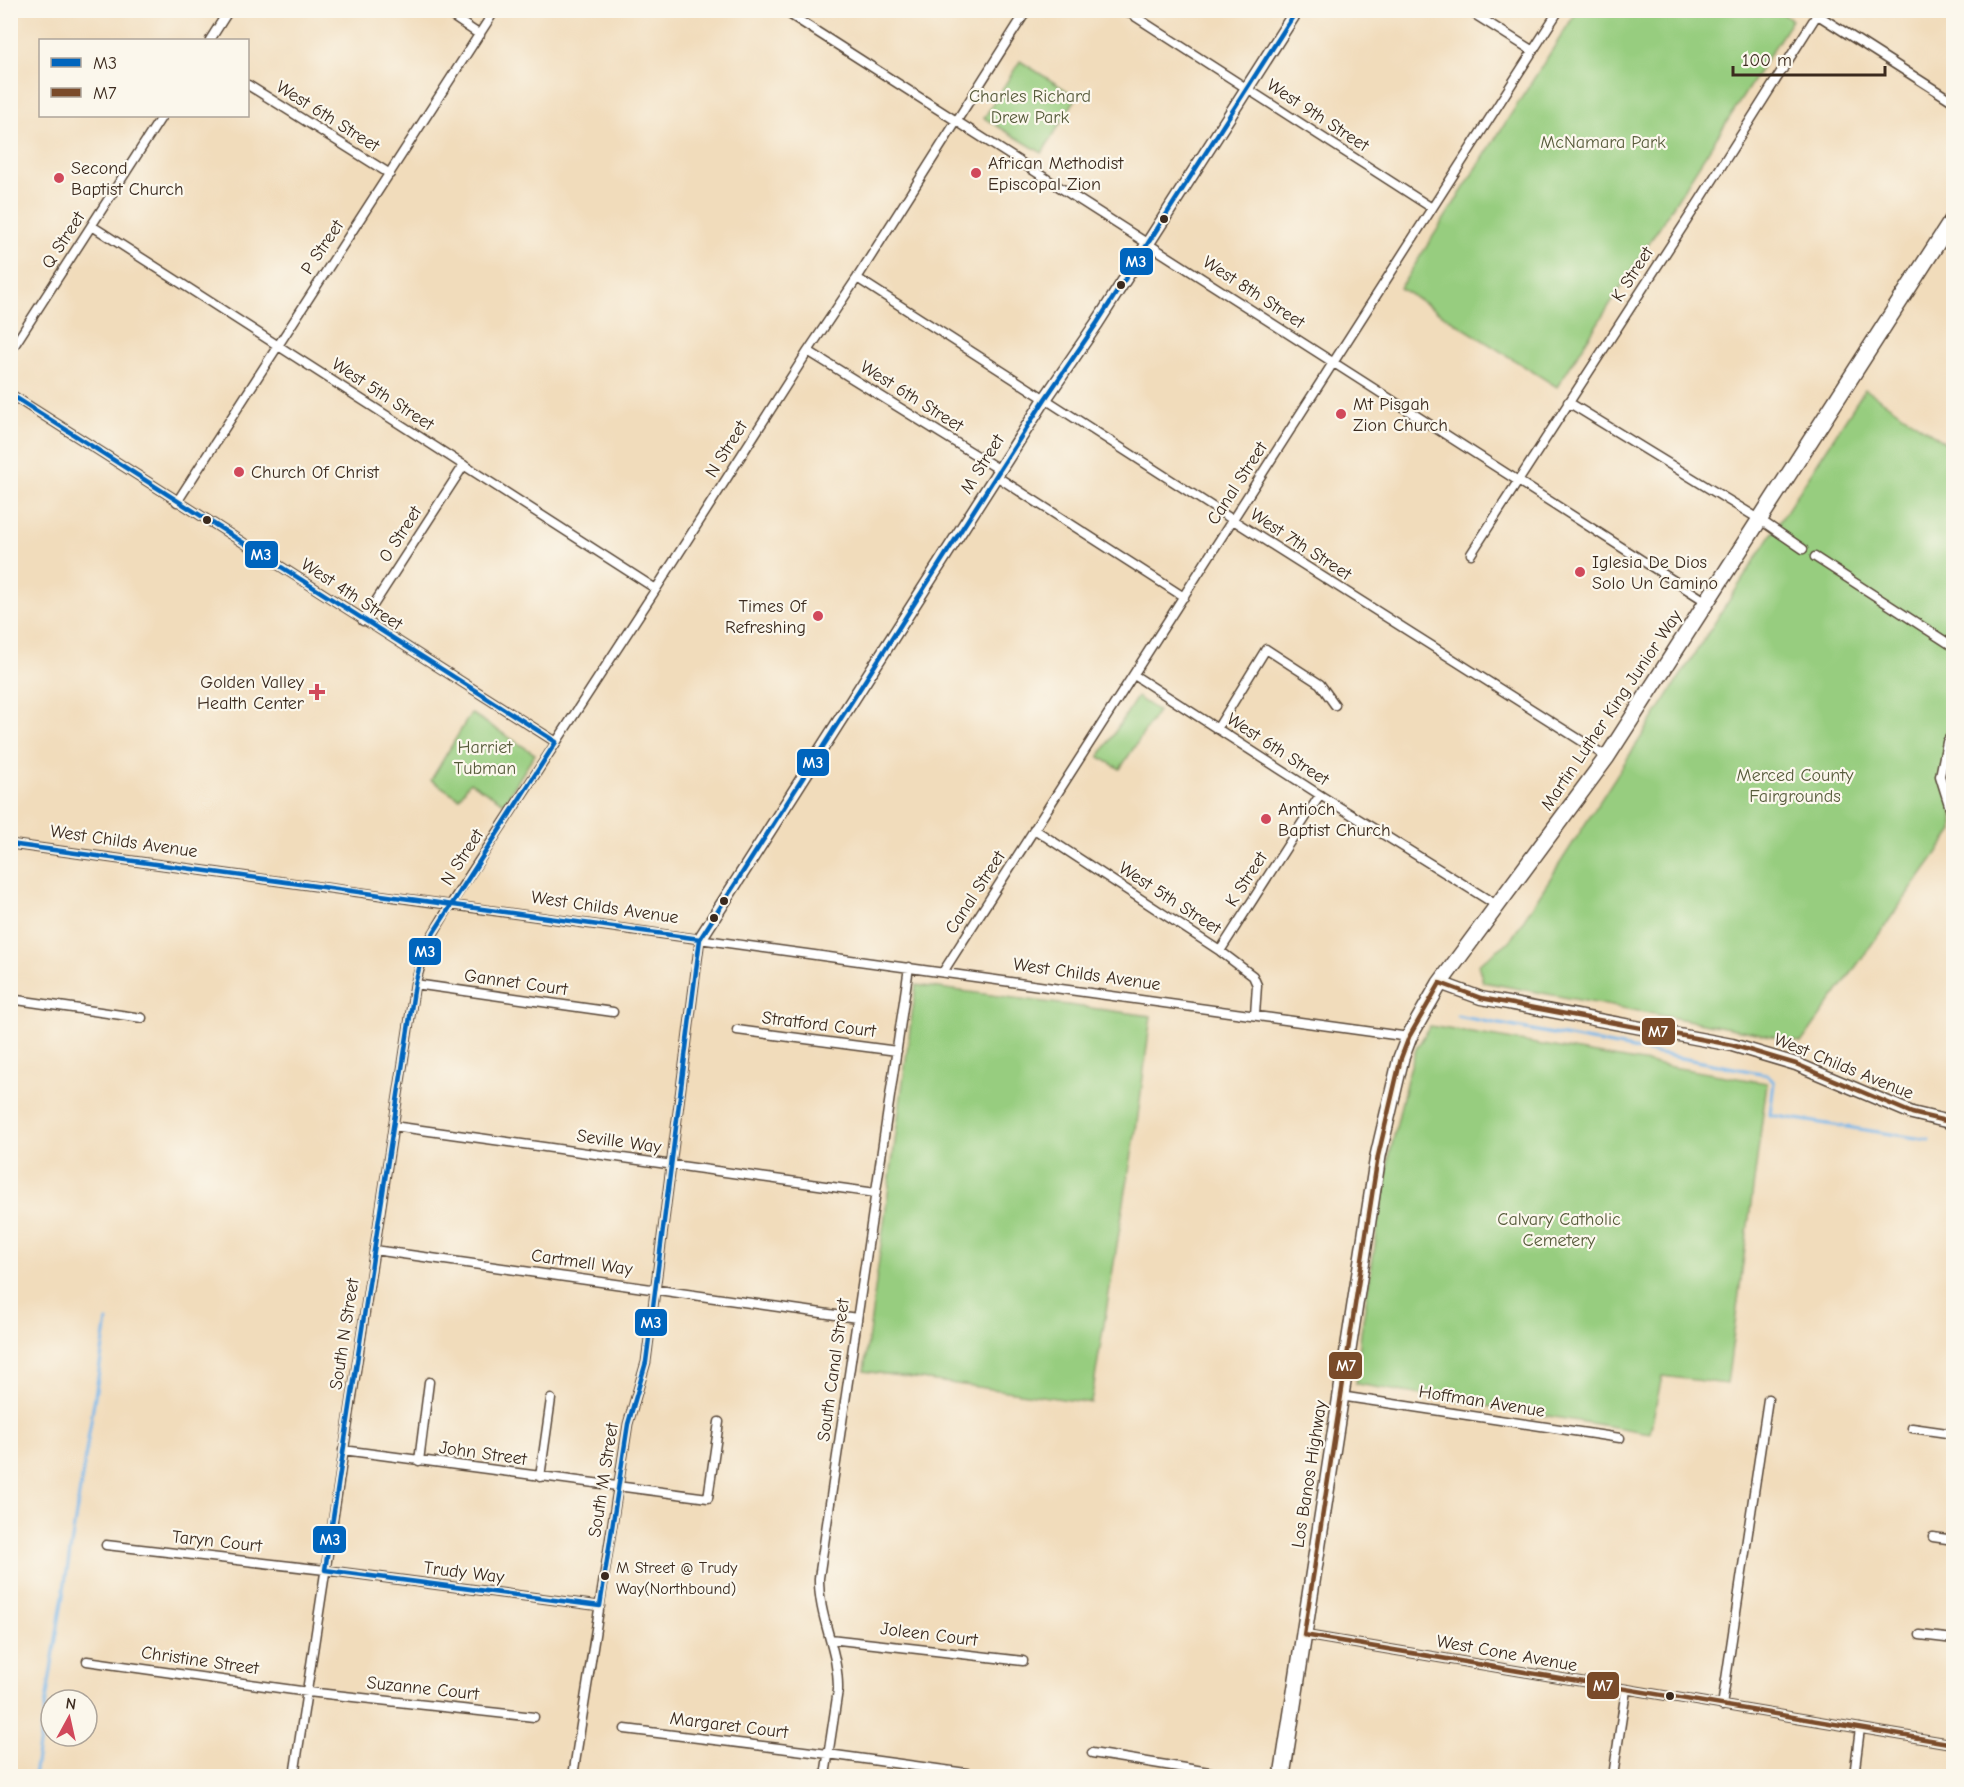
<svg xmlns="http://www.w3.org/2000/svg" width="1964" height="1787" font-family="'Comic Neue',sans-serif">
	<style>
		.green { fill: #97cd7f; stroke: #697c4e; stroke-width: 1.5 }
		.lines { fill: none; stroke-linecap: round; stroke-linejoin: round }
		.stream { stroke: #76b6ea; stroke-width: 3 }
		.street-casing { stroke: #564536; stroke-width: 11 }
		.secondary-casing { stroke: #564536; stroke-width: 15 }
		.highway-casing { stroke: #564536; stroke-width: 18 }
		.street { stroke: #fff; stroke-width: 8 }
		.secondary { stroke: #fff; stroke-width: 12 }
		.highway { stroke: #fff; stroke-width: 15 }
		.bus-1-casing { stroke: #fbf7ec; stroke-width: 9 }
		.bus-2-casing { stroke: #fbf7ec; stroke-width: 9 }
		.bus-1 { stroke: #0065bd; stroke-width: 4.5 }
		.bus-2 { stroke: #7a4b2a; stroke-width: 4.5 }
		.poi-dot { fill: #d1495b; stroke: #fbf7ec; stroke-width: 2 }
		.bus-dot { fill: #3b2a1e; stroke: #fbf7ec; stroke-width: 2 }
		.labels { text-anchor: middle; stroke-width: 4.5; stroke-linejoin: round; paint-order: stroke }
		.bus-label { font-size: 16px; fill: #3b2a1e; stroke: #fbf7ec; text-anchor: start }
		.park-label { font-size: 18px; fill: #575b3b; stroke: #fbf7ec }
		.street-label { font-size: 18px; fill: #3b2a1e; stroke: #fbf7ec }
		.poi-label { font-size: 18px; fill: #3b2a1e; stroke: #fbf7ec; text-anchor: start }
		.line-badge { stroke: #fbf7ec; stroke-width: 2 }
		.badge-label { font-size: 16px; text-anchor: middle; font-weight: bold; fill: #fff }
	</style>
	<rect width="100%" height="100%" fill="#fbf7ec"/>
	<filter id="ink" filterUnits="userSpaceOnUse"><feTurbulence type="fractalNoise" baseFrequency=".0167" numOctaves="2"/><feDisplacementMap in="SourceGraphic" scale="12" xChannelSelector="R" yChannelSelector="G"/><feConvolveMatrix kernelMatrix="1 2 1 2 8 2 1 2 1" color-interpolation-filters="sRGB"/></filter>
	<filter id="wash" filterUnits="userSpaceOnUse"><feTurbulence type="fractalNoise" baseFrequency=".008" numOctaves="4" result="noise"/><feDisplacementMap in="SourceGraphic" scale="24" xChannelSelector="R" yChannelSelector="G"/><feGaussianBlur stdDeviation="1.35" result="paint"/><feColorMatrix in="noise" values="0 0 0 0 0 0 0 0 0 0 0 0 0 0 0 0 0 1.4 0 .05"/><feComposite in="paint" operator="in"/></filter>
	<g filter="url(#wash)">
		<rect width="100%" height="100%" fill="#f1dcbb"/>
		<path class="green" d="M1777,10L1792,20L1557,387L1400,288L1577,11Z
			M1020,61L1077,97L1042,153L984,118Z
			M1865,389L1953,448V831L1801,1043L1767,1035L1483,982L1478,964L1510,941Z
			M1137,697L1158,711L1120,769L1099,757Z
			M471,713L535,754L504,803L470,782L459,798L431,780Z
			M916,985L1151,1016L1137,1123L1091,1403L864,1371Z
			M1430,1026L1767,1083L1727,1384L1662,1376L1650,1433L1356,1384L1361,1333L1389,1158L1407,1079L1416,1049Z"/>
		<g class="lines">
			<path class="stream" d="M1457,1016L1766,1074L1774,1082L1770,1115L1929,1140
				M34,1776L107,1321"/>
		</g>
	</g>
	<g filter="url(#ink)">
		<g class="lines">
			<defs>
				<path id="street" d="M443,10L480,35
					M783,10L1707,602
					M1125,10L1432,208
					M1468,10L1533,51
					M1810,10L1954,102
					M210,40L229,10
					M248,85L390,174
					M92,226L656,589
					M857,278L1233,520L1607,757
					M808,351L1000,470
					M10,352L162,116
					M10,394L556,742
					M1568,402L1759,519L1803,549
					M996,476L1184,597
					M177,502L495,10
					M1471,554L1700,200L1820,10
					M1815,557L1954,647
					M363,621L464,465
					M1134,675L1320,795L1498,906
					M1217,729L1266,649L1320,684L1335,705
					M1954,731L1947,742L1940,776L1954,821
					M1034,829L1220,951L1253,976L1257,985L1255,1015
					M10,844L1409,1037
					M1220,951L1320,795
					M943,972L1559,10
					M415,984L613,1012
					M10,999L142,1018
					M737,1030L897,1051
					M393,1126L876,1193
					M374,1250L857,1318
					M1340,1396L1620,1438
					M1912,1428L1954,1434
					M343,1450L708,1498L719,1422
					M419,1461L429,1382
					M540,1477L551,1399
					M1933,1537L1954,1540
					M106,1545L325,1570L600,1606
					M1304,1635L1954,1744
					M1920,1635L1954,1639
					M830,1639L1023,1661
					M87,1661L308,1692L534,1717
					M1722,1706L1768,1399
					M625,1729L828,1754L988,1776
					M1092,1753L1234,1776
					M294,1776L415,984L427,944L451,904L656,589L808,351L857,278L1027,10
					M573,1776L628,1424L646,1362L700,939
					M825,1776L838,1690C839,1651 818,1617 819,1578L909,967
					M1613,1776L1626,1690
					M1854,1776L1860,1728"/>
				<path id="secondary" d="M700,939L1045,399L1097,323L1297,10
					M1440,983L1481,998L1732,1045L1796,1064L1912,1113L1954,1123"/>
				<path id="highway" d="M1282,1776L1378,1156L1401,1058L1409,1037L1440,983L1607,757L1954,217"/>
			</defs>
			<use href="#street" class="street-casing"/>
			<use href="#secondary" class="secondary-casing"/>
			<use href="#highway" class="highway-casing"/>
			<use href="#street" class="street"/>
			<use href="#secondary" class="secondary"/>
			<use href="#highway" class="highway"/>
			<defs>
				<path id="bus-1" d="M10,394L556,742L434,932L422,957L415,984L325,1570L600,1606L628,1424L646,1362L700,939L1045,399L1097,323L1297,10
					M10,844L700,939"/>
				<path id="bus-2" d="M1954,1123L1912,1113L1796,1064L1732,1045L1481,998L1440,983L1409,1037L1401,1058L1378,1156L1304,1635L1954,1744"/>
			</defs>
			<use href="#bus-1" class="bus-1-casing"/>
			<use href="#bus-2" class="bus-2-casing"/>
			<use href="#bus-1" class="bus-1"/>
			<use href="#bus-2" class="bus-2"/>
		</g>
	</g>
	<g class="poi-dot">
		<circle cx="976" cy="173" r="6"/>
		<circle cx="59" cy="178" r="6"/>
		<circle cx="1341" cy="414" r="6"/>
		<circle cx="239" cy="472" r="6"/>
		<circle cx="1580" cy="572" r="6"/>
		<circle cx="818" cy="616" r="6"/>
		<path d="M314 683h6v6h6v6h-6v6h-6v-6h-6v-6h6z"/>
		<circle cx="1266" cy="819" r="6"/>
	</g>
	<g class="bus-dot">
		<circle cx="1164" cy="219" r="5"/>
		<circle cx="1121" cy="285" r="5"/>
		<circle cx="207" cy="520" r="5"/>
		<circle cx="724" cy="901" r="5"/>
		<circle cx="714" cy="918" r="5"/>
		<circle cx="605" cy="1576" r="5"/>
		<circle cx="1670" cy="1696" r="5"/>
	</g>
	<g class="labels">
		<g class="bus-label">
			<text x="616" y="1573">M Street @ Trudy<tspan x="616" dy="21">Way(Northbound)</tspan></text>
		</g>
		<g class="park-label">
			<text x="1030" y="102">Charles Richard<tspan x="1030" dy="21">Drew Park</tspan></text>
			<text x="1603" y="148">McNamara Park</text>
			<text x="485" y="753">Harriet<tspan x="485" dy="21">Tubman</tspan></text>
			<text x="1795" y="781">Merced County<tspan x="1795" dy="21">Fairgrounds</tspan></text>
			<text x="1559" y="1225">Calvary Catholic<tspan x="1559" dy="21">Cemetery</tspan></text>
		</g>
		<g class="street-label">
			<text transform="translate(1318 115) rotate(33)" y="6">West 9th Street</text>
			<text transform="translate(328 116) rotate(32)" y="6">West 6th Street</text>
			<text transform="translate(63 240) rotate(-57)" y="6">Q Street</text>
			<text transform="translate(322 247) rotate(-56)" y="6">P Street</text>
			<text transform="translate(1632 274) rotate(-57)" y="6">K Street</text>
			<text transform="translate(1254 292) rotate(33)" y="6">West 8th Street</text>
			<text transform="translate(383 394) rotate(33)" y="6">West 5th Street</text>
			<text transform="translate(912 396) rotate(32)" y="6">West 6th Street</text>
			<text transform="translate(726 449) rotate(-58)" y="6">N Street</text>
			<text transform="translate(982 464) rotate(-58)" y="6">M Street</text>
			<text transform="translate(1237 483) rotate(-57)" y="6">Canal Street</text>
			<text transform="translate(400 534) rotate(-57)" y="6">O Street</text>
			<text transform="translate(1301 544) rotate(33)" y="6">West 7th Street</text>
			<text transform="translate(352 594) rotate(33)" y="6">West 4th Street</text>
			<text transform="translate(1611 710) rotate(-56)" y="6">Martin Luther King Junior Way</text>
			<text transform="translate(1278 749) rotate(33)" y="6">West 6th Street</text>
			<text transform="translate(124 841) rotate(8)" y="6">West Childs Avenue</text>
			<text transform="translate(462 857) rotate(-57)" y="6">N Street</text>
			<text transform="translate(1246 879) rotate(-57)" y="6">K Street</text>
			<text transform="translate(975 892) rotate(-57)" y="6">Canal Street</text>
			<text transform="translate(1170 898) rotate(33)" y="6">West 5th Street</text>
			<text transform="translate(605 907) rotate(8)" y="6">West Childs Avenue</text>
			<text transform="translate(1087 974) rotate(8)" y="6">West Childs Avenue</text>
			<text transform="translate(516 982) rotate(8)" y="6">Gannet Court</text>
			<text transform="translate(819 1024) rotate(7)" y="6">Stratford Court</text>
			<text transform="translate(1844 1066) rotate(22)" y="6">West Childs Avenue</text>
			<text transform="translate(619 1141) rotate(8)" y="6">Seville Way</text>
			<text transform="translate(582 1262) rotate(8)" y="6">Cartmell Way</text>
			<text transform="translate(344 1334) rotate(-81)" y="6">South N Street</text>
			<text transform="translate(833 1370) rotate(-82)" y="6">South Canal Street</text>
			<text transform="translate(1482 1401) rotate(9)" y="6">Hoffman Avenue</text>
			<text transform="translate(483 1453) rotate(8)" y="6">John Street</text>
			<text transform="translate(1309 1474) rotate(-81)" y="6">Los Banos Highway</text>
			<text transform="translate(603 1480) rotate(-81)" y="6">South M Street</text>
			<text transform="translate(217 1541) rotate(6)" y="6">Taryn Court</text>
			<text transform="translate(464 1572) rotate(7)" y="6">Trudy Way</text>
			<text transform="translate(929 1634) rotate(7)" y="6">Joleen Court</text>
			<text transform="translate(1507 1653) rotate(10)" y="6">West Cone Avenue</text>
			<text transform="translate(200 1660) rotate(8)" y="6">Christine Street</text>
			<text transform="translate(423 1688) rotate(6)" y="6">Suzanne Court</text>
			<text transform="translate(729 1725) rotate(7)" y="6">Margaret Court</text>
		</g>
		<g class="poi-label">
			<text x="988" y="169">African Methodist<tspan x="988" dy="21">Episcopal Zion</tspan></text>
			<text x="71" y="174">Second<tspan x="71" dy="21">Baptist Church</tspan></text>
			<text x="1353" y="410">Mt Pisgah<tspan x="1353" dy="21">Zion Church</tspan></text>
			<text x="251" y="478">Church Of Christ</text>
			<text x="1592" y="568">Iglesia De Dios<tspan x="1592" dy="21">Solo Un Camino</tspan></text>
			<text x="806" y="612" text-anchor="end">Times Of<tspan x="806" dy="21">Refreshing</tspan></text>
			<text x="304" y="688" text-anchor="end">Golden Valley<tspan x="304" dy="21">Health Center</tspan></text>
			<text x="1278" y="815">Antioch<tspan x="1278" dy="21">Baptist Church</tspan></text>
		</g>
	</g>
	<g class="line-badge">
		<rect x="1119" y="247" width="35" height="29" rx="6" fill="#0065bd"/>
		<rect x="244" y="540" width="35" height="29" rx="6" fill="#0065bd"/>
		<rect x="796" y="748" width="34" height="29" rx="6" fill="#0065bd"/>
		<rect x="408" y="937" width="34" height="29" rx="6" fill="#0065bd"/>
		<rect x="1641" y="1017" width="35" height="29" rx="6" fill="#7a4b2a"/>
		<rect x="634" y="1308" width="34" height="29" rx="6" fill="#0065bd"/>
		<rect x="1328" y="1351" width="35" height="29" rx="6" fill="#7a4b2a"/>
		<rect x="312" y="1525" width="35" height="29" rx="6" fill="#0065bd"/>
		<rect x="1586" y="1671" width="34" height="29" rx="6" fill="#7a4b2a"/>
	</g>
	<g class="badge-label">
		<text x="1136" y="267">M3</text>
		<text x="261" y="560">M3</text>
		<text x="813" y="768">M3</text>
		<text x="425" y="957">M3</text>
		<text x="1658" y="1037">M7</text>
		<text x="651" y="1328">M3</text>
		<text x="1346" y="1371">M7</text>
		<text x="330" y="1545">M3</text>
		<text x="1603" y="1691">M7</text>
	</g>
	<rect width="1964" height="1787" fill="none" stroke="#fbf7ec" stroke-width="36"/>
	<rect x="39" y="39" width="210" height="78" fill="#fbf7ec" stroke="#aea59a" stroke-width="1.5"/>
	<rect x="51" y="58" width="30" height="9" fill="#0065bd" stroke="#aea59a" stroke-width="1.5"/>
	<text x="93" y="69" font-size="18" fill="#3b2a1e">M3</text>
	<rect x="51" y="88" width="30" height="9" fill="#7a4b2a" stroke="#aea59a" stroke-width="1.5"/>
	<text x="93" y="99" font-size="18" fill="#3b2a1e">M7</text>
	<g transform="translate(69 1718) rotate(8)"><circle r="28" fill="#fbf7ec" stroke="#aea59a" stroke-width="1.5"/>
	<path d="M0-4.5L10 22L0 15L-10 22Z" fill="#d1495b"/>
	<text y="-9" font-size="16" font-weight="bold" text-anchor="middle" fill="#3b2a1e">N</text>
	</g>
	<path d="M1733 66v9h152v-9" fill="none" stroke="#3b2a1e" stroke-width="3"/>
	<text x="1742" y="66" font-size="18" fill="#3b2a1e" stroke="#fbf7ec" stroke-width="4.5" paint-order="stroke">100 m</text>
</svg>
